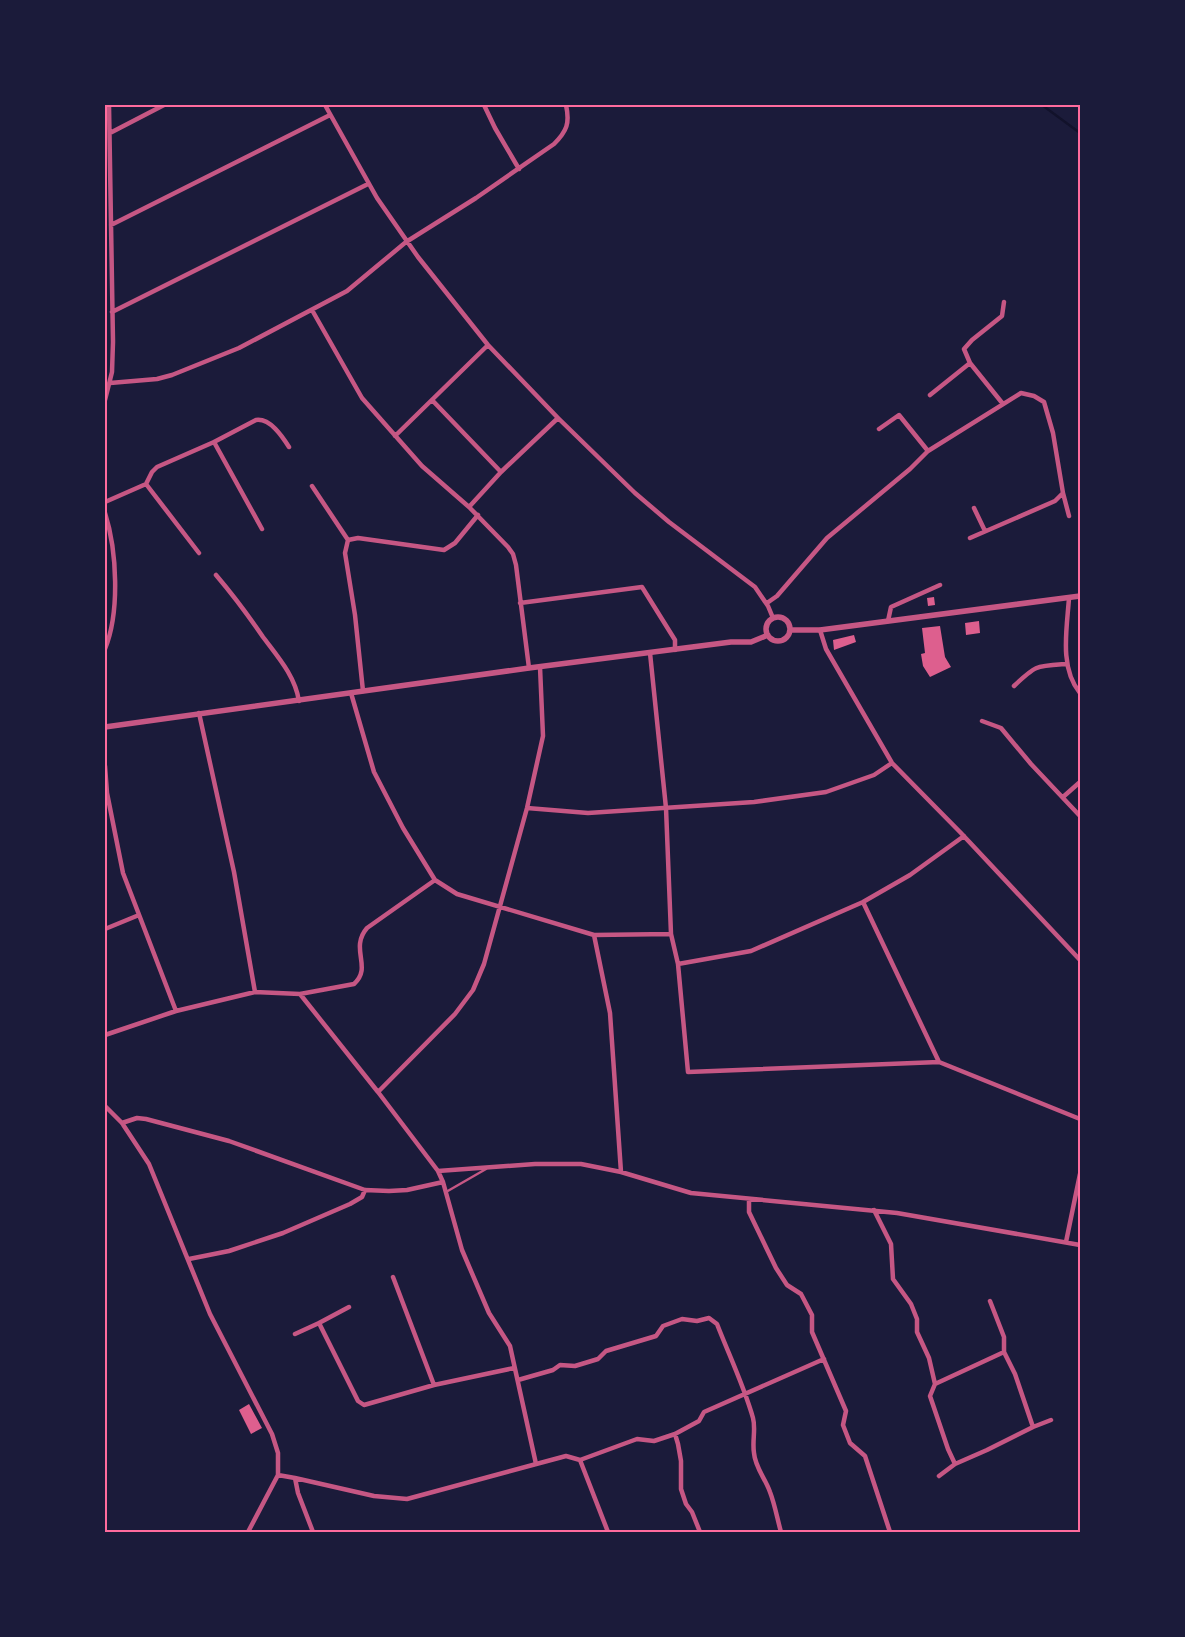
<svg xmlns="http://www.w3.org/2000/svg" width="1185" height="1637" font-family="Jost,sans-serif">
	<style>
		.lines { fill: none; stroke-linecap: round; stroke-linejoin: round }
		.stream { stroke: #12122b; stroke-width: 2.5 }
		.building { fill: #dd5f8e }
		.service { stroke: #c65784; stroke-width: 2.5 }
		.minor { stroke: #c65784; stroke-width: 4.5 }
		.tertiary { stroke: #c65784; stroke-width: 5.5 }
		.neatline { fill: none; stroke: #ff6b9d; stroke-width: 2 }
	</style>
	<rect width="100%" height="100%" fill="#1b1b3a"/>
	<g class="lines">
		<path class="stream" d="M1042,105L1080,133"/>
	</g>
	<path class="building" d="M934,597L935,605L928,606L927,598Z
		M979,621L980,633L966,635L965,623Z
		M940,626L945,657L951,667L930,677L923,666L921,654L925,653L922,628Z
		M854,635L856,642L834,650L833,640Z
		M249,1404L262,1428L251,1434L239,1410Z"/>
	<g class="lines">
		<path class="service" d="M446,1192L486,1169"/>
		<path class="minor" d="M325,105L377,198L418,257L488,345L558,418L635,493L669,522L755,587L768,606L773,618
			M484,105L495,128L519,169
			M110,133L164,105
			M111,225L330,115
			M312,310L362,398L422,466L469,507L508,547L513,554L516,565L529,668
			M112,312L368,184
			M110,383L157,379L172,375L239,348L347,291L406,242L476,198L554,144C567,131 570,123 566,105
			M930,395L970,363
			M105,400L112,372L113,342L109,105
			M432,400L501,472
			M1003,404L970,363L964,349L972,340L1002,316L1004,302
			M879,429L899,415L928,451
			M395,436L488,345
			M214,442L262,529
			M146,484L199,553
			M312,486L348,540
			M1063,493L1069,516
			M105,502L146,484L152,472L157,467L214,442L256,420C270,418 282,436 289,447
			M469,507L501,472L558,418
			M974,508L985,531
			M105,513C117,551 120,612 105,649
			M216,575C233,595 248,615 263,637C278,657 295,676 299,701
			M1069,598C1067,628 1059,668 1080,693
			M520,603L642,587L675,640V650
			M767,603L777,596L827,538L910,469L928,451L1021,393L1034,396L1044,402L1053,433L1063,493L1055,501L970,538
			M888,621L891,607L940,585
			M820,630L826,649L892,763L960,832L1080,960
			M650,653L666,808L671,934L678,964L688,1072L939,1062L1080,1119
			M1014,686C1036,665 1036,666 1066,664
			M363,691L355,615L345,553L348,540L358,538L444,550L455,543L478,515
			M199,713L234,872L255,992
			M982,721L1001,728L1031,764L1080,816
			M105,766L107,793L123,873L176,1011
			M1063,797L1080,782
			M527,808L588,813L754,802L826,792L874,775L892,763
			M435,880L457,894L594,935L671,934
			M863,902L939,1062
			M105,929L139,915
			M594,935L610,1013L621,1172
			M678,964L751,951L863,902L910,875L964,836
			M300,994L354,984C373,967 349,949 367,928L435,880L403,828L374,772L351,693
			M105,1035L176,1011L255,992L300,994L378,1092L438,1171L443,1182L462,1250L489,1313L510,1346L536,1464
			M378,1092L455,1014L473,990L484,964L527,808L543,736L540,667
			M105,1106L122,1123L149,1164L210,1314L272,1434L278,1453V1475L248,1532
			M122,1123L137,1118L146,1119L229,1141L365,1190L389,1191L407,1190L443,1182
			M438,1171L535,1164H581L621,1172L691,1193L897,1213L1080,1245
			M749,1200V1212L776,1268L787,1285L801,1294L812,1315V1332L846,1411L843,1425L850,1443L865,1456L890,1532
			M874,1210L891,1244L893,1279L911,1304L917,1319V1332L929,1358L935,1384L1004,1352
			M1066,1242L1080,1174
			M189,1259L229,1251L283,1233L350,1204L362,1197L365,1190
			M393,1277L434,1385
			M319,1323L349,1307
			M295,1334L319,1323L358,1401L364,1405L434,1385L514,1368
			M518,1380L553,1370L560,1365L575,1366L598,1359L606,1351L656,1336L663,1326L682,1319L697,1321L709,1318L717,1324C729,1355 744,1386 753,1418C756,1429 752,1441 754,1453C755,1467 765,1478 770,1492C775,1505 777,1518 781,1532
			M935,1384L930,1396L948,1449L955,1464
			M1033,1427L1051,1420
			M675,1434L678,1444L681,1461V1489L686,1504L692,1512L700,1532
			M580,1460L608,1532
			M278,1475L295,1478L298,1493L313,1532
			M939,1476L955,1464L987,1450L1033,1427L1015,1374L1004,1352V1337L990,1301
			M295,1478L374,1496L407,1499L566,1456L580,1460L637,1439L654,1441L675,1434L699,1421L704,1412L824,1359"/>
		<path class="tertiary" d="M766 629a12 12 0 1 1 24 0a12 12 0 1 1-24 0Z
			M790,630H820L1080,596
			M105,727L529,668L731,642H751L768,635"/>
	</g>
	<rect width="1185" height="1637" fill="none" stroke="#1b1b3a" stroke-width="212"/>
	<rect x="106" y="106" width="973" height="1425" class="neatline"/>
</svg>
